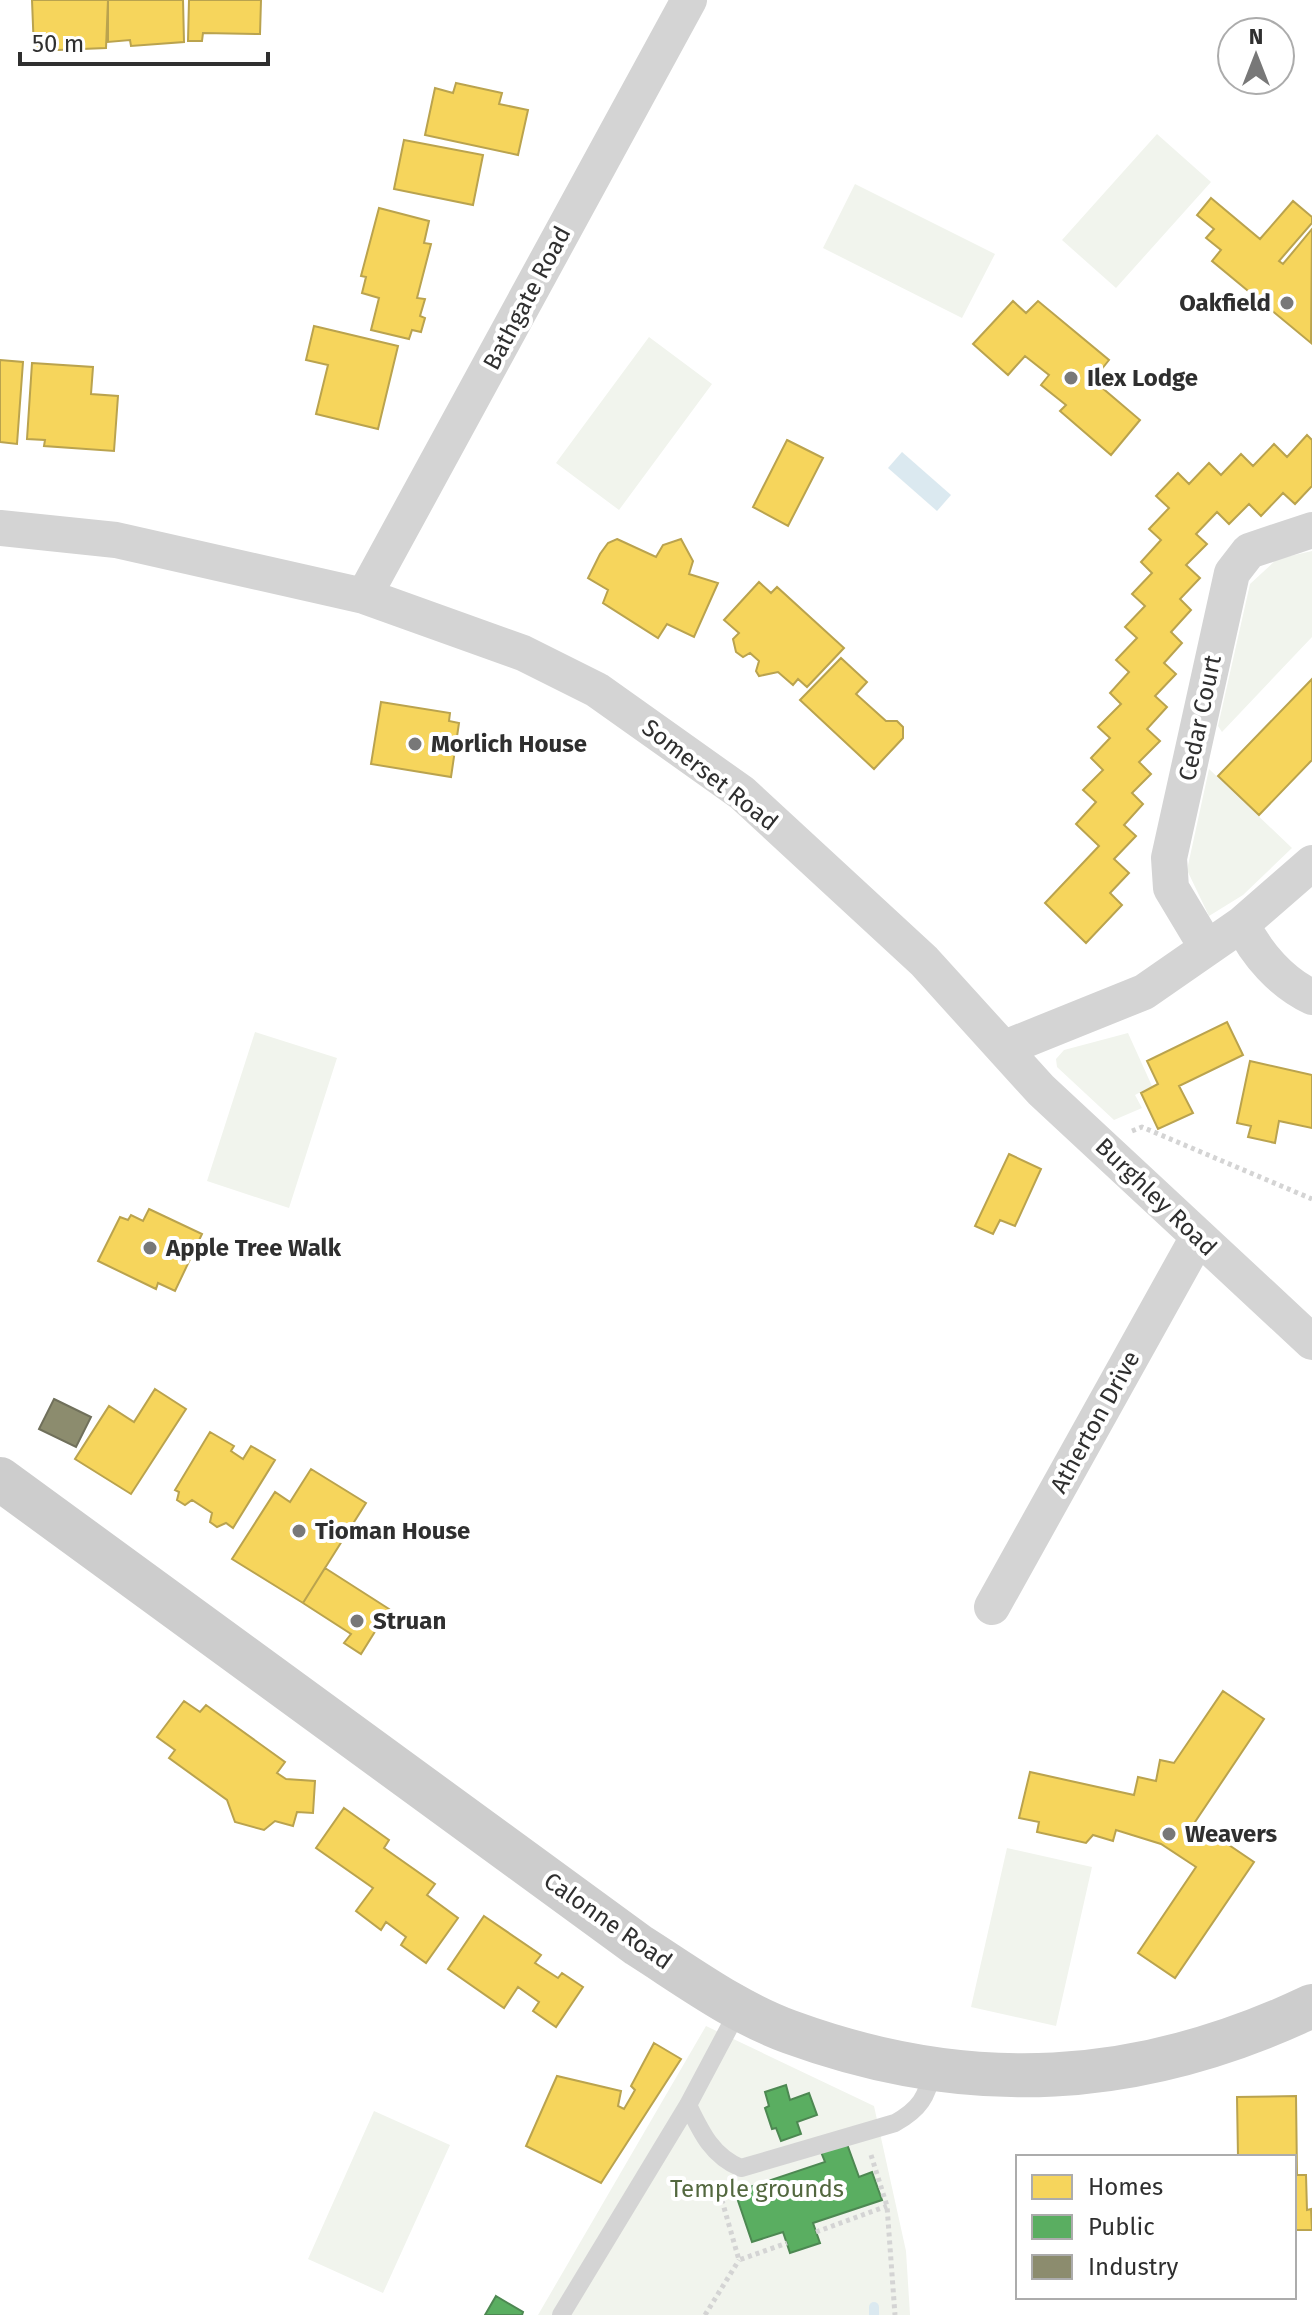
<svg xmlns="http://www.w3.org/2000/svg" width="1312" height="2315" font-family="'Fira Sans',sans-serif">
	<style>
		.green { fill: #f1f4ed }
		.water { fill: #dbe9f0 }
		.homes { fill: #f6d55c; stroke: #baa34e; stroke-width: 2 }
		.public { fill: #5aae61; stroke: #4d8852; stroke-width: 2 }
		.industry { fill: #8c8c6e; stroke: #70705b; stroke-width: 2 }
		.lines { fill: none; stroke-linecap: round; stroke-linejoin: round }
		.stream { stroke: #dbe9f0; stroke-width: 10 }
		.path { stroke: #d4d4d4; stroke-width: 5; stroke-dasharray: 4 4; stroke-linecap: butt }
		.lane { stroke: #d4d4d4; stroke-width: 18 }
		.street { stroke: #d4d4d4; stroke-width: 36 }
		.secondary { stroke: #cdcdcd; stroke-width: 44 }
		.poi-dot { fill: #787878; stroke: #fff; stroke-width: 3 }
		.labels { text-anchor: middle; stroke-width: 8; stroke-linejoin: round; paint-order: stroke }
		.street-label { font-size: 24px; fill: #2f2f2f; stroke: #fff }
		.poi-label { font-size: 24px; font-weight: bold; fill: #2f2f2f; stroke: #fff; text-anchor: start }
		.park-label { font-size: 24px; fill: #53683f; stroke: #fff }
	</style>
	<rect width="100%" height="100%" fill="#fff"/>
	<path class="green" d="M1157,134L1211,182L1116,288L1062,240Z
		M855,184L995,254L962,318L823,248Z
		M649,337L712,384L619,510L556,463Z
		M1312,551V637L1222,732L1218,726L1250,584L1277,559Z
		M1209,769L1292,848L1243,895L1209,916L1187,870Z
		M255,1032L337,1058L289,1208L207,1181Z
		M1128,1033L1152,1086L1135,1095L1142,1108L1114,1120L1057,1067L1056,1059L1064,1050Z
		M1007,1848L1092,1867L1056,2026L971,2007Z
		M706,2026L874,2106L906,2251L910,2315H538Z
		M374,2111L450,2145L383,2293L308,2259Z"/>
	<path class="water" d="M902,452L951,495L937,511L888,468Z"/>
	<path class="homes" d="M32,0H108L106,48L34,51Z
		M108,0H183L184,42L131,46L130,40L108,42Z
		M189,0H261L260,34L203,33L202,41H188Z
		M456,83L502,93L499,104L528,110L518,155L425,135L435,88L453,93Z
		M404,140L483,155L473,205L394,189Z
		M1211,198L1260,239L1293,201L1312,217V223L1279,261L1283,264L1312,229L1311,343L1212,261L1221,250L1206,238L1214,229L1197,215Z
		M379,208L429,221L424,243L431,244L417,298L425,299L420,316L425,318L421,332L412,330L409,339L371,330L379,298L362,293L366,277L361,276Z
		M1013,301L1026,313L1038,301L1109,360L1093,380L1140,420L1111,455L1060,411L1066,405L1041,385L1049,375L1025,356L1008,375L973,344Z
		M314,326L398,346L378,429L316,414L328,365L306,360Z
		M0,360L23,362L17,444L0,442Z
		M32,363L93,367L91,394L118,396L114,451L44,446L45,440L27,439Z
		M1307,435L1312,440V486L1295,504L1283,493L1261,516L1249,504L1229,524L1217,512L1196,534L1207,544L1186,565L1200,578L1180,599L1191,610L1171,632L1182,643L1164,663L1176,674L1155,696L1167,707L1147,729L1160,741L1139,762L1151,774L1132,793L1143,804L1124,825L1136,836L1114,859L1129,873L1110,893L1122,905L1086,943L1045,903L1099,846L1076,824L1096,802L1083,790L1103,770L1091,758L1110,738L1098,727L1121,704L1110,693L1129,672L1116,660L1137,638L1125,627L1145,606L1132,594L1152,573L1141,562L1161,540L1149,529L1169,508L1156,496L1178,473L1189,484L1209,463L1221,475L1241,454L1253,466L1274,444L1287,457Z
		M787,440L823,458L788,526L753,507Z
		M617,539L656,557L663,545L681,539L693,561L689,574L718,583L694,637L667,624L658,638L603,603L608,590L588,578L600,554L608,543Z
		M759,582L771,593L777,587L844,648L807,687L798,679L793,685L778,672L759,676L756,671L759,661L750,653L743,657L736,652L733,639L739,633L724,620Z
		M841,658L867,682L856,694L886,721H897L903,727V738L874,769L800,700Z
		M1312,679V760L1259,815L1218,776Z
		M381,702L450,713L449,721L459,723L451,777L371,764Z
		M1227,1022L1243,1055L1179,1086L1193,1113L1158,1129L1141,1093L1158,1084L1147,1061Z
		M1250,1061L1312,1075V1128L1279,1121L1275,1143L1248,1137L1251,1126L1237,1123Z
		M1009,1154L1041,1169L1015,1226L1000,1220L993,1234L975,1226Z
		M149,1209L202,1234L175,1291L158,1283L156,1289L98,1261L120,1217L128,1220L131,1215L143,1221Z
		M155,1389L186,1409L131,1494L75,1459L109,1406L134,1422Z
		M210,1432L234,1446L231,1451L243,1459L251,1446L275,1460L233,1528L226,1523L217,1527L210,1522L212,1513L192,1500L185,1505L177,1500L179,1492L175,1490Z
		M311,1469L366,1503L303,1603L232,1559L275,1492L290,1502Z
		M325,1568L389,1609L361,1654L344,1643L351,1634L303,1603Z
		M1223,1691L1264,1719L1195,1822L1254,1862L1175,1978L1138,1953L1196,1867L1161,1844L1116,1830L1113,1841L1093,1835L1086,1843L1037,1832L1039,1822L1019,1818L1030,1772L1134,1795L1138,1777L1156,1781L1160,1760L1174,1763Z
		M184,1701L200,1712L206,1705L285,1762L277,1773L286,1779L315,1781L313,1813L297,1812L293,1826L275,1821L264,1830L235,1822L227,1800L169,1758L175,1750L157,1737Z
		M344,1808L389,1840L384,1848L435,1884L427,1895L458,1918L426,1963L401,1945L406,1937L386,1922L381,1930L356,1911L373,1888L316,1848Z
		M484,1916L541,1955L535,1963L558,1978L562,1973L583,1987L556,2027L533,2011L539,2002L518,1987L504,2008L448,1969Z
		M654,2043L681,2059L601,2183L526,2146L557,2076L621,2091L618,2106L624,2109L635,2090L631,2086Z
		M1296,2096L1297,2175H1306L1307,2210L1311,2209L1312,2230H1294V2157H1238L1237,2097Z"/>
	<path class="public" d="M786,2085L790,2100L809,2093L817,2115L797,2122L801,2134L781,2141L776,2128L772,2129L765,2108L769,2106L765,2092Z
		M847,2144L859,2177L872,2172L882,2200L813,2223L820,2243L790,2253L783,2232L752,2242L735,2192L825,2162L821,2152Z
		M496,2296L523,2312L522,2315H485Z"/>
	<path class="industry" d="M54,1399L91,1417L76,1447L39,1429Z"/>
	<g class="lines">
		<path class="stream" d="M874,2307V2315"/>
		<path class="path" d="M1132,1131L1142,1127L1312,1199
			M871,2155L887,2206L895,2315
			M723,2186L719,2190L739,2260L787,2243
			M816,2232L887,2206
			M705,2315L739,2260"/>
		<path class="lane" d="M688,2105C701,2132 712,2156 741,2168L895,2123C920,2109 927,2097 933,2069
			M561,2315L688,2105L739,2009"/>
		<path class="street" d="M0,528L116,540L364,596L523,653L597,690L742,793L924,961L1041,1090L1312,1342
			M364,596L689,0
			M1242,924C1256,954 1282,983 1312,997
			M1207,948L1171,888L1169,858L1232,573L1249,551L1312,530
			M1005,1048L1144,992L1242,924L1312,863
			M992,1607L1198,1237"/>
		<path class="secondary" d="M0,1479L638,1945C687,1976 735,2012 790,2032C971,2098 1139,2088 1312,2006"/>
	</g>
	<g class="poi-dot">
		<circle cx="1287" cy="303" r="8"/>
		<circle cx="1071" cy="378" r="8"/>
		<circle cx="415" cy="744" r="8"/>
		<circle cx="150" cy="1248" r="8"/>
		<circle cx="299" cy="1531" r="8"/>
		<circle cx="357" cy="1621" r="8"/>
		<circle cx="1169" cy="1834" r="8"/>
	</g>
	<g class="labels">
		<g class="street-label">
			<text transform="translate(527 298) rotate(-62)" y="8">Bathgate Road</text>
			<text transform="translate(1200 718) rotate(-78)" y="8">Cedar Court</text>
			<text transform="translate(710 775) rotate(38)" y="8">Somerset Road</text>
			<text transform="translate(1156 1197) rotate(44)" y="8">Burghley Road</text>
			<text transform="translate(1095 1422) rotate(-61)" y="8">Atherton Drive</text>
			<text transform="translate(608 1921) rotate(35)" y="8">Calonne Road</text>
		</g>
		<g class="poi-label">
			<text x="1271" y="311" text-anchor="end">Oakfield</text>
			<text x="1087" y="386">Ilex Lodge</text>
			<text x="431" y="752">Morlich House</text>
			<text x="166" y="1256">Apple Tree Walk</text>
			<text x="315" y="1539">Tioman House</text>
			<text x="373" y="1629">Struan</text>
			<text x="1185" y="1842">Weavers</text>
		</g>
		<g class="park-label">
			<text x="757" y="2197">Temple grounds</text>
		</g>
	</g>
	<rect x="1016" y="2155" width="280" height="144" fill="#ffffff" stroke="#acacac" stroke-width="2"/>
	<rect x="1032" y="2175" width="40" height="24" fill="#f6d55c" stroke="#acacac" stroke-width="2"/>
	<text x="1088" y="2195" font-size="24" fill="#2f2f2f">Homes</text>
	<rect x="1032" y="2215" width="40" height="24" fill="#5aae61" stroke="#acacac" stroke-width="2"/>
	<text x="1088" y="2235" font-size="24" fill="#2f2f2f">Public</text>
	<rect x="1032" y="2255" width="40" height="24" fill="#8c8c6e" stroke="#acacac" stroke-width="2"/>
	<text x="1088" y="2275" font-size="24" fill="#2f2f2f">Industry</text>
	<g transform="translate(1256 56)"><circle r="38" fill="#ffffff" stroke="#acacac" stroke-width="2"/>
	<path d="M0-6L14 30L0 20L-14 30Z" fill="#787878"/>
	<text y="-12" font-size="22" font-weight="bold" text-anchor="middle" fill="#2f2f2f">N</text>
	</g>
	<path d="M20 52v12h248v-12" fill="none" stroke="#2f2f2f" stroke-width="4"/>
	<text x="32" y="52" font-size="24" fill="#2f2f2f" stroke="#ffffff" stroke-width="6" paint-order="stroke">50 m</text>
</svg>
